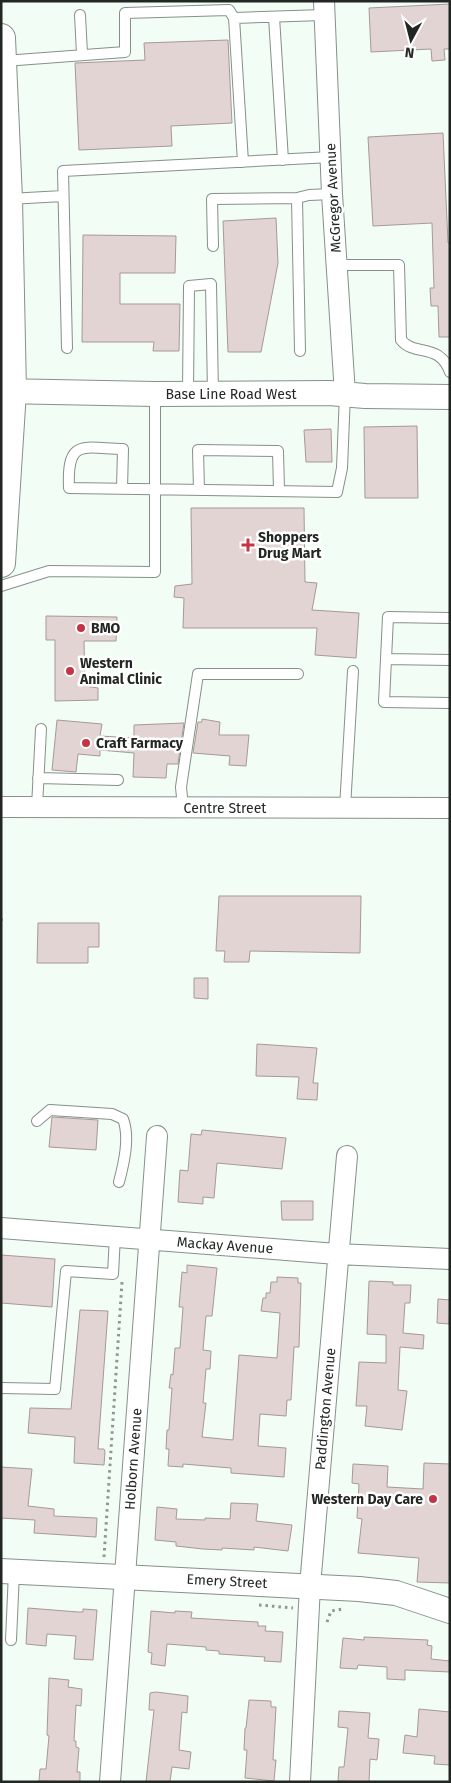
<svg xmlns="http://www.w3.org/2000/svg" width="451" height="1783" font-family="'Fira Sans',sans-serif">
	<style>
		.building { fill: #e2d4d3; stroke: #a69998 }
		.lines { fill: none; stroke-linecap: round; stroke-linejoin: round }
		.service-casing { stroke: #869089; stroke-width: 12 }
		.minor-casing { stroke: #869089; stroke-width: 22 }
		.tertiary-casing { stroke: #869089; stroke-width: 26 }
		.secondary-casing { stroke: #869089; stroke-width: 30 }
		.path { stroke: #8e9690; stroke-width: 3; stroke-dasharray: 2.5 4; stroke-linecap: butt }
		.service { stroke: #fff; stroke-width: 10 }
		.minor { stroke: #fff; stroke-width: 20 }
		.tertiary { stroke: #fff; stroke-width: 24 }
		.secondary { stroke: #fff; stroke-width: 28 }
		.poi-dot { fill: #c43442; stroke: #fff; stroke-width: 2 }
		.labels { text-anchor: middle; stroke-width: 5; stroke-linejoin: round; paint-order: stroke }
		.street-label { font-size: 14px; fill: #232724; stroke: #fff }
		.poi-label { font-size: 14px; font-weight: bold; fill: #232724; stroke: #fff; text-anchor: start }
	</style>
	<rect width="100%" height="100%" fill="#f2fdf5"/>
	<path class="building" d="M450,4V49H444L445,60L432,61L431,49L371,52L369,8Z
		M228,40L232,123L171,126L172,146L79,150L75,63L145,60L144,43Z
		M443,133L448,243H450V337H439L438,306H431L430,288H434L432,223L373,226L368,137Z
		M276,218L278,263L261,352H228L223,221Z
		M83,235L176,236L175,273H120V304H180L179,351H153L154,342H82Z
		M417,426L418,498H365L364,427Z
		M331,429L332,462H306L304,430Z
		M191,508H304L305,582L317,583L312,610L359,613L356,658L315,655L317,628H183L184,598L174,597L175,586L192,584Z
		M46,616L117,617L116,641H84L85,686L98,688V700L55,701V640H46Z
		M202,719L220,722L219,735H249L246,766L229,765L230,756L193,753L198,722H202Z
		M57,720L102,724L100,736L134,738V725L184,723L178,764H167L166,778L133,777L134,753L100,750V756L78,754L76,772L52,770Z
		M219,896H361L360,953L250,951L249,962H224L225,951H216Z
		M38,923H99V947H88V963H37Z
		M194,978H208V999L194,998Z
		M257,1044L317,1048L313,1083H318L317,1100L297,1099L299,1077L256,1076Z
		M52,1117L98,1120L96,1150L49,1147Z
		M202,1130L286,1138L282,1169L217,1163L214,1198L203,1197V1204L178,1202L180,1170L188,1171L191,1134L201,1135Z
		M281,1201H313V1220H282Z
		M1,1255L55,1259L52,1307L1,1303Z
		M187,1265L217,1268L212,1316H206L203,1350L211,1351L210,1369H206L203,1403H206L202,1437L233,1440L239,1355L277,1358L280,1313L261,1311L263,1298H266V1293H270L271,1282H277V1277L298,1278V1283H301L299,1347H294L291,1400H287L286,1416L260,1414L258,1446L286,1448L284,1477L231,1473V1468L183,1464V1467L168,1466L169,1449H166L167,1430H169L172,1388H169L171,1374L173,1375L175,1348H180L183,1307H179L180,1295L182,1272L187,1273Z
		M369,1281L393,1282V1285H411L410,1303H405L403,1333L424,1335L423,1349L400,1347L398,1390L407,1391L402,1430L365,1426L367,1406H356L359,1362L386,1363V1335L367,1334Z
		M438,1299L450,1300L449,1324L437,1323Z
		M80,1310L108,1311L98,1449H104L105,1452L104,1465L74,1463L75,1437L28,1433L30,1408L71,1409Z
		M424,1463L450,1464V1583L417,1582L419,1558L358,1553L362,1519L357,1518L359,1484L352,1483L353,1464L388,1466L387,1487L423,1489Z
		M1,1467L32,1469L28,1506L54,1509V1516L97,1518L96,1537L34,1533L35,1520L1,1518Z
		M231,1503L258,1504L256,1521L292,1525L288,1551L254,1547V1550L222,1548V1550L203,1549L176,1546V1542L155,1540L157,1507L177,1509L176,1519L205,1520V1518L230,1519Z
		M28,1608L78,1612H83V1609L97,1610L93,1660L74,1659L76,1636L47,1634L46,1646L26,1644Z
		M151,1611L175,1613V1611L192,1612L191,1618L258,1622V1626H266L265,1631L283,1632L281,1662L264,1661L265,1657L219,1654V1651L206,1650V1647L167,1644L165,1666L151,1664L152,1653L148,1652Z
		M364,1637L428,1640L427,1645L432,1646L431,1659L450,1661V1672L405,1670V1680L387,1679V1667L358,1665L357,1669L340,1668L343,1638L364,1640Z
		M49,1678L69,1680L68,1687L82,1689L81,1706L76,1705L74,1741H76V1747L79,1748L77,1772H80V1782L39,1781L40,1769H46L49,1736L47,1735Z
		M156,1692L188,1696L187,1713L182,1712L179,1750L191,1752L189,1769L172,1767L170,1782H146L154,1710H149L150,1693Z
		M249,1700L271,1701V1707H276L273,1760H276L274,1781L245,1778L247,1750H244L245,1728H246Z
		M419,1709L450,1712V1765L434,1764L435,1756L403,1753L405,1735L417,1737Z
		M339,1711L370,1713L368,1738L379,1739L377,1760L370,1759L369,1782L338,1781L339,1767H344L348,1728L338,1727Z"/>
	<g class="lines">
		<defs>
			<path id="service" d="M80,15L82,54
				M274,17L283,160
				M234,18L324,15
				M4,61L125,52V13L229,10L234,18L243,162
				M297,198L309,195L332,194
				M9,199L63,196
				M213,246L212,199L297,198L300,351
				M337,265H399L401,340C415,357 439,342 450,372
				M67,348L63,171L331,157
				M188,393L189,286L211,284L213,393
				M122,489L123,449C82,448 67,438 69,488L337,492L342,468L345,394
				M199,490L198,450L278,451L279,491
				M1,586L49,571L155,572V394
				M386,659L388,617L450,618
				M450,660L386,659L384,702L450,703
				M38,778L118,780
				M37,807L41,729
				M183,808L181,787L198,674H298
				M345,808L353,671
				M37,1121L50,1110L112,1114L123,1119C130,1137 124,1163 119,1182
				M1,1388L55,1389L66,1271L113,1274L115,1236
				M11,1640L14,1572"/>
			<path id="minor" d="M324,1L332,194L345,394
				M1,807L450,808
				M1,1228L337,1254L450,1259
				M110,1782L157,1136
				M300,1782L310,1586L347,1156"/>
			<path id="tertiary" d="M1,391L155,394L329,393L365,396L450,397
				M1,1571L359,1589L396,1593L450,1611"/>
			<path id="secondary" d="M1,38L8,199L12,391L1,563"/>
		</defs>
		<use href="#service" class="service-casing"/>
		<use href="#minor" class="minor-casing"/>
		<use href="#tertiary" class="tertiary-casing"/>
		<use href="#secondary" class="secondary-casing"/>
		<path class="path" d="M1,921L2,916
			M104,1557L122,1282
			M259,1605L293,1608
			M327,1622L331,1611L343,1609"/>
		<use href="#service" class="service"/>
		<use href="#minor" class="minor"/>
		<use href="#tertiary" class="tertiary"/>
		<use href="#secondary" class="secondary"/>
	</g>
	<g class="poi-dot">
		<path d="M245.5 537.5h5v5h5v5h-5v5h-5v-5h-5v-5h5z"/>
		<circle cx="81" cy="628" r="5"/>
		<circle cx="70" cy="671" r="5"/>
		<circle cx="86" cy="743" r="5"/>
		<circle cx="433" cy="1499" r="5"/>
	</g>
	<g class="labels">
		<g class="street-label">
			<text transform="translate(333 198) rotate(-93)" y="5">McGregor Avenue</text>
			<text x="231" y="399">Base Line Road West</text>
			<text x="225" y="813">Centre Street</text>
			<text transform="translate(225 1245) rotate(4)" y="5">Mackay Avenue</text>
			<text transform="translate(325 1409) rotate(-85)" y="5">Paddington Avenue</text>
			<text transform="translate(133 1459) rotate(-86)" y="5">Holborn Avenue</text>
			<text transform="translate(227 1581) rotate(3)" y="5">Emery Street</text>
		</g>
		<g class="poi-label">
			<text x="258" y="542">Shoppers<tspan x="258" dy="16">Drug Mart</tspan></text>
			<text x="91" y="633">BMO</text>
			<text x="80" y="668">Western<tspan x="80" dy="16">Animal Clinic</tspan></text>
			<text x="96" y="748">Craft Farmacy</text>
			<text x="423" y="1504" text-anchor="end">Western Day Care</text>
		</g>
	</g>
	<rect width="451" height="1783" fill="none" stroke="#232724" stroke-width="5"/>
	<g transform="translate(411 40) rotate(187)" stroke="#ffffff" stroke-width="4" paint-order="stroke">
	<path d="M0-4L9 19L0 12L-9 19Z" fill="#232724"/>
	<text y="-8" font-size="14" font-weight="bold" text-anchor="middle" fill="#232724">N</text>
	</g>
</svg>
